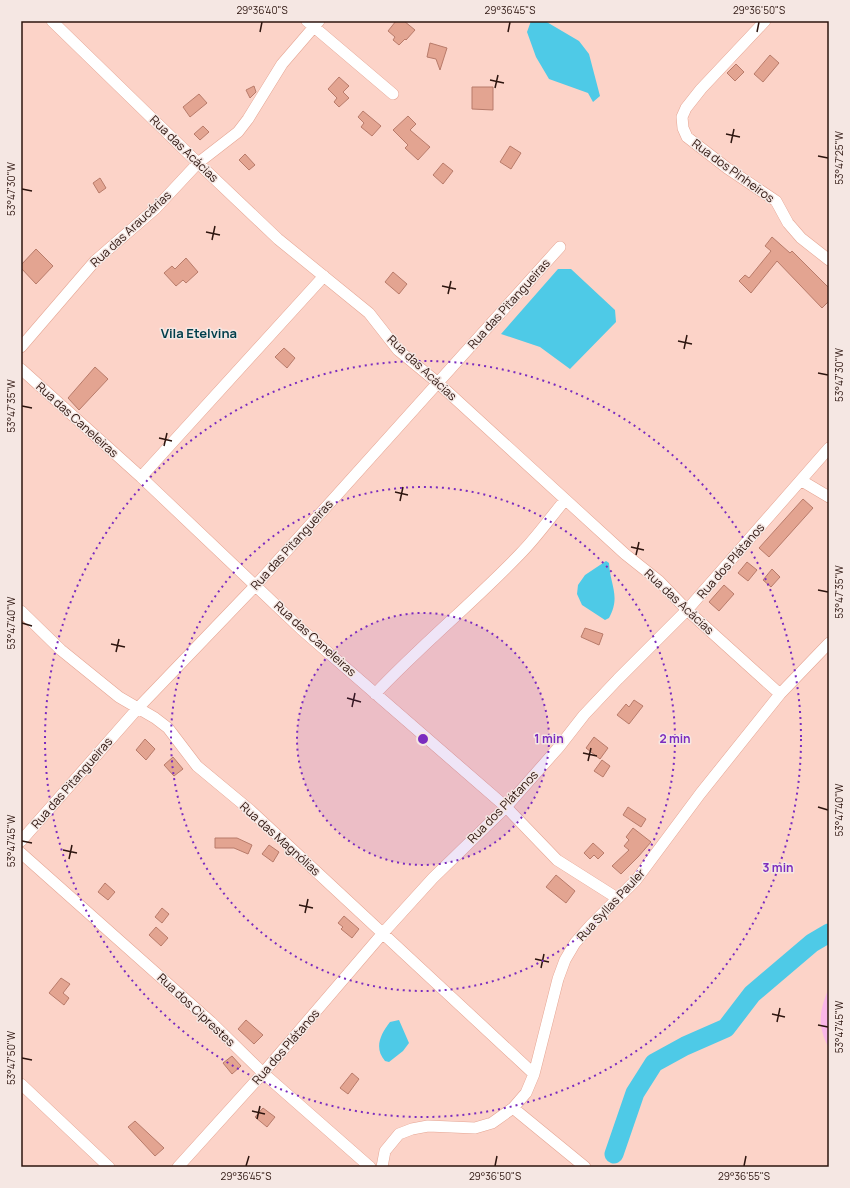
<svg xmlns="http://www.w3.org/2000/svg" width="850" height="1188" font-family="Manrope,sans-serif">
	<style>
		.green { fill: #fab7e8 }
		.water { fill: #4ecae7 }
		.lines { fill: none; stroke-linecap: round; stroke-linejoin: round }
		.river { stroke: #4ecae7; stroke-width: 19 }
		.building { fill: #e3a491; stroke: #b87b6a }
		.street-casing { stroke: #e5a593; stroke-width: 12 }
		.street { stroke: #fff; stroke-width: 11 }
		.ticks { fill: none; stroke: #2c140e; stroke-width: 1.5 }
		.ring { fill: none; stroke: #7b2cbf; stroke-width: 2; stroke-dasharray: 2 4 }
		.labels { text-anchor: middle; stroke-width: 3; stroke-linejoin: round; paint-order: stroke }
		.street-label { font-size: 12px; fill: #2c140e; stroke: #f5e7e3 }
		.neighbourhood-label { font-size: 13px; font-weight: bold; fill: #003e4b; stroke: #f5e7e3 }
		.centre { fill: #7b2cbf; stroke: #f5e7e3; stroke-width: 2 }
		.ring-label { font-size: 12px; text-anchor: middle; font-weight: bold; fill: #7b2cbf; stroke: #f5e7e3; stroke-width: 3; stroke-linejoin: round; paint-order: stroke }
		.neatline { fill: none; stroke: #2c140e; stroke-width: 1.5 }
		.ticks-label { font-size: 10px; text-anchor: middle; fill: #2c140e }
	</style>
	<rect width="100%" height="100%" fill="#fcd3c8"/>
	<path class="green" d="M829,988V1048C817,1027 819,1010 829,988Z"/>
	<path class="water" d="M531,21H545L579,41L589,54L600,96L593,102L588,93L549,79L536,57L527,32Z
		M558,269H571L615,310L616,322L570,369L540,347L501,334Z
		M606,561L609,563C610,585 621,596 609,618L605,620L582,605L577,594L578,585L585,575Z
		M399,1020L409,1043L403,1051L389,1062L385,1061C374,1048 380,1035 390,1022Z"/>
	<g class="lines">
		<path class="river" d="M614,1154L635,1093L654,1063L685,1046L726,1028L752,994L812,943L829,933"/>
	</g>
	<path class="building" d="M396,21H404L415,30L406,40L405,39L399,45L393,40L395,37L388,31Z
		M430,43L447,48L440,70L436,59L427,57Z
		M770,55L779,63L763,82L754,74Z
		M736,64L744,72L735,81L727,73Z
		M339,77L349,86L343,92L349,98L339,107L334,102L337,98L328,89Z
		M254,86L256,92L250,98L246,90Z
		M472,87H493V110L472,109Z
		M199,94L207,103L190,117L183,107Z
		M363,111L381,126L372,136L361,127L364,123L358,117Z
		M408,116L416,124L410,130L430,147L418,160L405,148L408,145L393,130Z
		M203,126L209,132L200,140L194,134Z
		M510,146L521,153L511,169L500,162Z
		M245,154L255,165L249,170L239,160Z
		M443,163L453,171L443,184L433,175Z
		M100,178L106,188L99,193L93,183Z
		M772,237L790,253L792,251L829,288V301L822,308L777,261L751,293L739,281L745,275L749,278L771,251L765,246Z
		M36,249L53,266L36,284L21,268V265Z
		M186,258L198,272L186,283L183,280L176,286L164,273L172,266L175,269Z
		M393,272L407,284L399,294L385,282Z
		M284,348L295,358L287,368L275,357Z
		M95,367L108,379L79,410L68,398Z
		M803,499L813,508L769,557L759,548Z
		M747,562L757,570L748,581L738,573Z
		M772,569L780,577L771,587L763,580Z
		M724,585L734,594L719,611L709,602Z
		M585,628L603,634L599,645L581,637Z
		M634,700L643,706L629,724L617,715L626,704L629,707Z
		M594,737L608,748L600,759L586,748Z
		M145,739L155,749L146,760L136,750Z
		M173,757L183,769L174,776L164,765Z
		M602,760L610,766L603,777L594,771Z
		M628,807L646,819L641,827L623,815Z
		M633,828L651,842L638,857L621,874L612,866L629,850L624,846L629,840L626,837Z
		M215,838H237L252,845L248,854L234,848H215Z
		M593,843L604,853L598,859L594,855L590,859L584,853Z
		M269,845L279,852L273,862L262,854Z
		M556,875L575,891L566,903L546,887Z
		M105,883L115,892L108,900L98,892Z
		M162,908L169,914L162,923L155,917Z
		M344,916L359,929L352,938L341,929L343,927L338,923Z
		M156,927L168,938L161,946L149,935Z
		M61,978L70,984L63,993L69,998L64,1005L49,993Z
		M246,1020L263,1035L254,1044L238,1029Z
		M232,1056L241,1066L232,1074L223,1063Z
		M352,1073L359,1079L348,1094L340,1088Z
		M263,1108L275,1117L267,1127L255,1117Z
		M135,1121L164,1148L155,1156L128,1127Z"/>
	<g class="lines">
		<defs>
			<path id="street" d="M52,21L198,163L278,239L369,313L398,350L438,383L625,554L659,581L687,610L780,694
				M307,21L393,94
				M765,21L701,89L686,108L682,117L683,128L687,137L727,168L776,201L788,223L801,238L829,260
				M21,347L95,261L156,208L198,163L238,132L248,119L282,64L319,21
				M21,369L141,477L301,629L506,807L557,860L617,898
				M141,477L324,276
				M802,481L829,497
				M21,611L61,650L119,697L155,718L168,728L197,766L250,810L534,1074
				M375,694C421,645 473,603 520,554C536,538 550,518 565,500
				M21,841L138,708L256,585L560,247
				M21,853L211,1022L263,1073L370,1167
				M21,1084L109,1167
				M513,1108L585,1167
				M178,1167L263,1073L383,933L433,878L506,807L559,747L584,715L618,679L687,610L829,448
				M382,1167L385,1151L399,1134L412,1129L428,1126L475,1128L492,1123L513,1108L526,1093L534,1074L558,979L565,960L575,943L591,925L636,880L700,794L780,694L829,643"/>
		</defs>
		<use href="#street" class="street-casing"/>
		<use href="#street" class="street"/>
	</g>
	<path class="ticks" d="M260,32L262,22M508,32L510,22M757,32L759,22M490,80L504,83M495,88L498,75M726,134L740,137M731,143L734,129M818,156L828,158M22,189L32,191M206,232L220,235M212,240L215,226M442,286L456,289M448,294L451,281M678,341L692,344M684,349L687,335M818,373L828,375M22,406L32,408M159,438L172,441M164,446L167,433M395,492L408,495M400,501L403,487M631,547L644,550M636,555L639,542M818,590L828,592M22,623L32,626M111,644L125,647M116,652L119,639M347,698L361,702M352,707L355,693M583,753L597,756M588,761L591,748M818,807L828,810M22,841L32,843M63,850L77,853M69,859L72,845M299,905L313,908M305,913L308,899M535,959L549,962M541,968L544,954M772,1014L785,1017M777,1022L780,1008M818,1025L828,1027M22,1058L32,1060M252,1111L265,1114M257,1119L260,1106M246,1166L249,1156M495,1166L497,1156M744,1166L746,1156"/>
	<circle cx="423" cy="739" r="126" fill="#7b2cbf" fill-opacity=".12"/>
	<g class="ring">
		<circle cx="423" cy="739" r="126"/>
		<circle cx="423" cy="739" r="252"/>
		<circle cx="423" cy="739" r="378"/>
	</g>
	<g class="labels">
		<g class="street-label">
			<text transform="translate(184 149) rotate(44)" y="4">Rua das Acácias</text>
			<text transform="translate(733 171) rotate(36)" y="4">Rua dos Pinheiros</text>
			<text transform="translate(131 229) rotate(-43)" y="4">Rua das Araucárias</text>
			<text transform="translate(509 304) rotate(-48)" y="4">Rua das Pitangueiras</text>
			<text transform="translate(422 368) rotate(43)" y="4">Rua das Acácias</text>
			<text transform="translate(77 420) rotate(42)" y="4">Rua das Caneleiras</text>
			<text transform="translate(292 545) rotate(-48)" y="4">Rua das Pitangueiras</text>
			<text transform="translate(731 561) rotate(-49)" y="4">Rua dos Plátanos</text>
			<text transform="translate(679 602) rotate(43)" y="4">Rua das Acácias</text>
			<text transform="translate(315 639) rotate(42)" y="4">Rua das Caneleiras</text>
			<text transform="translate(72 783) rotate(-49)" y="4">Rua das Pitangueiras</text>
			<text transform="translate(503 807) rotate(-46)" y="4">Rua dos Plátanos</text>
			<text transform="translate(280 839) rotate(42)" y="4">Rua das Magnólias</text>
			<text transform="translate(611 905) rotate(-47)" y="4">Rua Syllas Pauler</text>
			<text transform="translate(196 1010) rotate(43)" y="4">Rua dos Ciprestes</text>
			<text transform="translate(286 1047) rotate(-49)" y="4">Rua dos Plátanos</text>
		</g>
		<g class="neighbourhood-label">
			<text x="199" y="338">Vila Etelvina</text>
		</g>
	</g>
	<circle cx="423" cy="739" r="6" class="centre"/>
	<g class="ring-label">
		<text x="549" y="743">1 min</text>
		<text x="675" y="743">2 min</text>
		<text x="778" y="872">3 min</text>
	</g>
	<rect width="850" height="1188" fill="none" stroke="#f5e7e3" stroke-width="44"/>
	<rect x="22" y="22" width="806" height="1144" class="neatline"/>
	<g class="ticks-label">
		<text x="262" y="14">29°36'40"S</text>
		<text x="510" y="14">29°36'45"S</text>
		<text x="759" y="14">29°36'50"S</text>
		<text transform="translate(839 158) rotate(-90)" y="4">53°47'25"W</text>
		<text transform="translate(11 189) rotate(-90)" y="4">53°47'30"W</text>
		<text transform="translate(839 375) rotate(-90)" y="4">53°47'30"W</text>
		<text transform="translate(11 406) rotate(-90)" y="4">53°47'35"W</text>
		<text transform="translate(839 592) rotate(-90)" y="4">53°47'35"W</text>
		<text transform="translate(11 623) rotate(-90)" y="4">53°47'40"W</text>
		<text transform="translate(839 810) rotate(-90)" y="4">53°47'40"W</text>
		<text transform="translate(11 841) rotate(-90)" y="4">53°47'45"W</text>
		<text transform="translate(839 1027) rotate(-90)" y="4">53°47'45"W</text>
		<text transform="translate(11 1058) rotate(-90)" y="4">53°47'50"W</text>
		<text x="246" y="1180">29°36'45"S</text>
		<text x="495" y="1180">29°36'50"S</text>
		<text x="744" y="1180">29°36'55"S</text>
	</g>
</svg>
